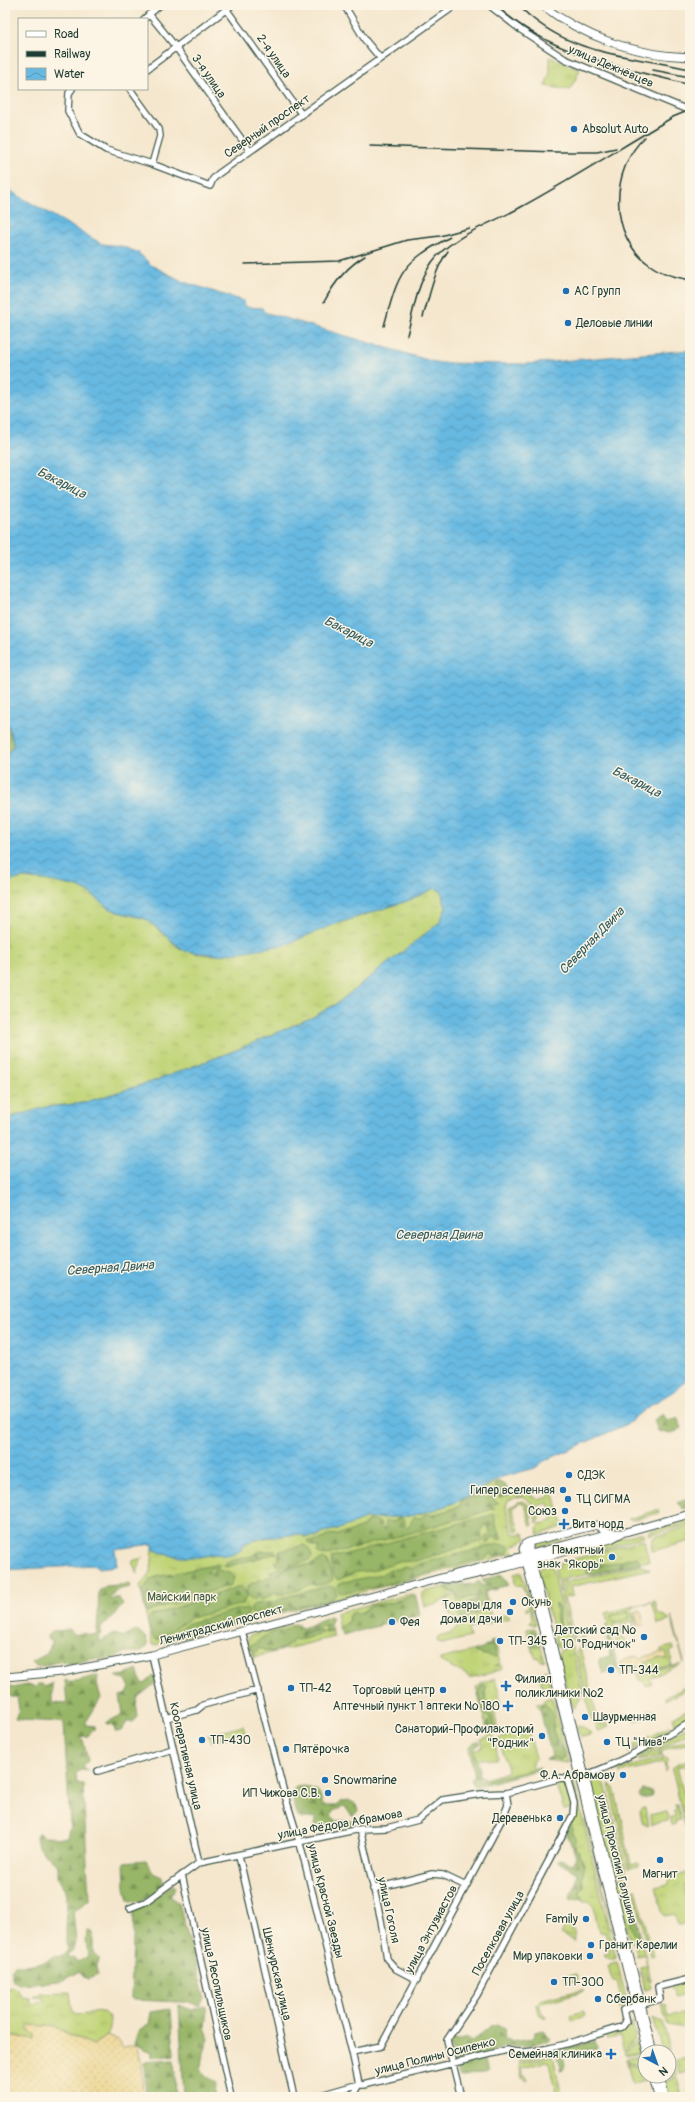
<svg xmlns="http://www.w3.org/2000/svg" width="695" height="2102" font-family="Pangolin,sans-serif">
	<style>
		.grass { fill: url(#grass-tufts); stroke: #708856; fill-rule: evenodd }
		.forest { fill: url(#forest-firs); stroke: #5c7a4e }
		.sand { fill: url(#sand-dots); stroke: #868c69 }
		.garden { fill: #c0d477; stroke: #708856 }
		.water { fill: url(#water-waves); stroke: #437b8b }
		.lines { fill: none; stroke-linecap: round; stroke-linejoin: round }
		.stream { stroke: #67b9e2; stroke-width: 1.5 }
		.minor-casing { stroke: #3f564b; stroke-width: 8 }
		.major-casing { stroke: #3f564b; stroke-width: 9 }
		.minor { stroke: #fff; stroke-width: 5.5 }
		.major { stroke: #fff; stroke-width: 7 }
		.rail { stroke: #1f3d34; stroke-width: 1.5 }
		.poi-dot { fill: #1f6fb2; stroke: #fcf5e5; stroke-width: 1.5 }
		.labels { text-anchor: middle; stroke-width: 3; stroke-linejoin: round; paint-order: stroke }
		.street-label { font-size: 12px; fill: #1f3d34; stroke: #fcf5e5 }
		.poi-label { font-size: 12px; fill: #1f3d34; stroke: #fcf5e5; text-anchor: start }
		.park-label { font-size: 12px; fill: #3f5b41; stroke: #fcf5e5 }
		.water-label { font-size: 13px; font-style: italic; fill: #315c60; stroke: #fcf5e5 }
	</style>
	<defs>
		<pattern id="grass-tufts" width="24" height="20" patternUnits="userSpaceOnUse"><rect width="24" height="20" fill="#c0d477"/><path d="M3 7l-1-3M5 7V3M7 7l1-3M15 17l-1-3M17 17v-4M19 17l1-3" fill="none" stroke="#a5b768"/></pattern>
		<pattern id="forest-firs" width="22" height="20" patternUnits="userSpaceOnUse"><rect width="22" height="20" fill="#98b668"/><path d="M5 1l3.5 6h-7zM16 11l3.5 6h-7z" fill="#7b9556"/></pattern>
		<pattern id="sand-dots" width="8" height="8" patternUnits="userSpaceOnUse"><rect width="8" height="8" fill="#eeda9e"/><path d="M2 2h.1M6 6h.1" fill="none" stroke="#ccbc89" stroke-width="1.8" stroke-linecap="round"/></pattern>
		<pattern id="water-waves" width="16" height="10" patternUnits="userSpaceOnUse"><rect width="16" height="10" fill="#67b9e2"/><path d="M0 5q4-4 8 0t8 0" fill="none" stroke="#5498b8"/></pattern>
	</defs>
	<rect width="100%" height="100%" fill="#fcf5e5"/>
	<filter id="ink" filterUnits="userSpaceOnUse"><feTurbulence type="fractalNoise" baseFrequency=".025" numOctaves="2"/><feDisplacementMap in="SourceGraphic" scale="8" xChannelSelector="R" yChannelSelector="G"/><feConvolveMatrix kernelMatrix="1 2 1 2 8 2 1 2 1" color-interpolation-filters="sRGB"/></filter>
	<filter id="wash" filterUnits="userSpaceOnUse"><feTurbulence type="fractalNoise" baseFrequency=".012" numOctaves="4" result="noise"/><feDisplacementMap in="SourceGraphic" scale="16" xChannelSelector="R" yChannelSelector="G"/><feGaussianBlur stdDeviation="0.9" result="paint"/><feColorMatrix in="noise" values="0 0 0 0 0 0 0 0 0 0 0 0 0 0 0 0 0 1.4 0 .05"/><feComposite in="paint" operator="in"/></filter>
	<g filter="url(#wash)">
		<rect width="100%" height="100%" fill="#f5e7ce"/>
		<path class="grass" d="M550,57L580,70L570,90L545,86L550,73Z
			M23,878L62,882L78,887L90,893L109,908L118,912L146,919L179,948L198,954L219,955L285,944L333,925L410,900L435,888L441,891L446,908L439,923L336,1004L313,1017L239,1049L154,1081L83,1103L46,1107L5,1119V882Z
			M499,1481L506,1496L516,1491L517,1495L526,1492L538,1500L548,1497L551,1485L564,1528L561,1527L539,1535L537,1528L540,1523L541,1524L553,1521L548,1503L537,1506L540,1518L537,1523L531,1502L522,1496L508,1500L506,1508L513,1534L524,1533L526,1539L512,1547L514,1553L155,1645L152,1644L140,1585C152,1579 152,1560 153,1549L164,1554L181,1557H199L216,1554L228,1556L240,1551L245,1543L263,1538L301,1534L304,1537H317L323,1532L339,1529L365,1519L410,1516L440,1508L459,1501Z
			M522,1501L528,1504L533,1525L531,1526L525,1505L518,1502L517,1505L512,1508L519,1530L515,1531L509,1507Z
			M658,1510L659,1513L632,1520L628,1519Z
			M690,1520V1524L649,1535L650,1531Z
			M690,1526V1541L652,1551L651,1545L654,1537Z
			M638,1533H643L645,1536L602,1550L593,1547Z
			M561,1536L562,1540L539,1546L538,1542Z
			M644,1540L649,1561L566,1579L560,1593L558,1581H564V1578L557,1580L555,1569L560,1567V1563ZM637,1557L640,1560L638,1563L589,1575L588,1569L597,1565L611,1564Z
			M142,1558V1557L137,1574L132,1561Z
			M551,1564L571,1645L559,1648L557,1646L538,1572L541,1567Z
			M639,1565L650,1569L570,1587L573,1596L564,1598L575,1639L583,1637L582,1631H584L585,1636L583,1640L578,1642L572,1640L561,1596L567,1582Z
			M521,1572L536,1624L533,1625L529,1622L532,1619L530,1608L527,1611L525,1609L529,1606L527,1596L522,1597L526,1593L521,1585L515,1586L514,1574Z
			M446,1587L448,1591L456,1593L434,1605L425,1606L422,1594L424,1592Z
			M497,1587V1589L485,1592L491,1618L507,1614L509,1618L468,1629L470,1637L442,1644L436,1641L438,1637L449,1634L458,1627L456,1618L451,1616L445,1601L449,1598L457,1595V1599L460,1601L470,1597L477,1598L476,1601L467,1603L466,1609L471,1611L469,1613L459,1611V1614L466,1620L470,1614H477L479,1610L475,1608L483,1592Z
			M410,1594H414L416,1597L411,1596L391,1603L370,1606L362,1612L350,1614L348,1617L349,1620L339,1629L336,1613Z
			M655,1601L658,1613L668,1618L669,1621L658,1624L652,1602Z
			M651,1602L631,1608L638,1626L632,1611L635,1627L634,1628L631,1621L625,1623V1626L622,1627L621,1623L613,1625L614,1629L619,1628L623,1632L610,1635L609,1629L605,1626L608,1623L606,1613ZM628,1611L630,1618L613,1622L611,1616Z
			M672,1616L684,1663L671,1617Z
			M294,1624H298L300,1628L296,1626L281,1632L269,1634L256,1644L248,1647L247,1641L250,1635Z
			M326,1625L325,1632L332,1631L334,1637L255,1657L254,1654L259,1648L271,1652L283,1648L294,1640L319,1635L323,1632L319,1630L300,1633Z
			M535,1628L545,1660L541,1661L540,1658L535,1657L527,1631V1629ZM536,1632L540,1645L532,1644L530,1634Z
			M616 1642a5 5 0 1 1 10 0a5 5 0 1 1-10 0Z
			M495,1640L500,1664L494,1666L502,1665L503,1669L496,1671L495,1669V1672L469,1678L467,1675L440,1661V1659L476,1650L482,1655L495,1653L492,1642Z
			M587,1643V1646L580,1648L599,1725L608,1723L609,1727L598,1731L591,1718L576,1653L579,1648Z
			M673,1646L674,1650L670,1651L672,1660L670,1661L672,1665L647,1671L644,1663L657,1658L668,1659L666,1652H661V1649Z
			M572,1647L583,1693L575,1708L570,1701L558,1655L561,1650Z
			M681,1664L650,1678L652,1683L647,1686L643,1681L640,1680L638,1674Z
			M636,1666L638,1673L632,1670L621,1676L619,1669Z
			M546,1669L550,1686L543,1690L539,1674Z
			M495,1679L502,1704L493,1707L498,1730L493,1735L498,1756L496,1759L476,1760L472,1752L474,1750L483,1747L481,1739L490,1736L488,1734L476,1687L481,1686L480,1683ZM483,1684L486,1686L485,1695L496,1730L487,1725L490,1719L483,1711L478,1692Z
			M690,1685V1687L665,1701L666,1697Z
			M550,1697L552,1698L568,1763L546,1760L555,1758L560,1760L564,1757L561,1744L553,1731L552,1712L542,1704L540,1710L537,1704L544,1703V1700Z
			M555,1697L557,1698L572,1762L571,1763Z
			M690,1708V1719L680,1724L675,1723L673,1717Z
			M650,1710L657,1712L635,1722L633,1719Z
			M577,1725L582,1726L592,1735L580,1737Z
			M243,1726L245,1733L210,1742L208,1735Z
			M671,1726L670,1731L628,1752L635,1748L634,1744Z
			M690,1726V1732L611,1771L607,1770Z
			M528,1730L536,1758L532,1762V1770L485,1782H478L477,1777L484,1779L507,1772L508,1770L499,1739Z
			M690,1739V1743L662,1750V1756L669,1760L666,1763V1772L664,1762L620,1773L619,1770L624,1768L658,1759L663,1760L659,1748Z
			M658,1750L660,1756L638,1761V1760Z
			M690,1759V1781L686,1765L677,1767L690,1820L689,1831L686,1830L672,1769L676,1764Z
			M602,1772L626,1867V1871L617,1874L611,1870L590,1783L592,1778Z
			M573,1779L616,1958H607L604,1954L610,1953L605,1932L599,1933L594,1907L588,1901H583L580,1891L583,1886L582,1878L585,1864L575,1849L576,1837L572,1834L573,1829L570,1824L574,1800L571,1781Z
			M565,1780L571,1804L570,1809L564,1810L556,1785L558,1781Z
			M609,1784L614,1787L631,1864L639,1863V1866L629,1868Z
			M675,1805H677L681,1820H676V1823L673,1826L671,1822L672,1817L676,1816L673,1811L676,1810Z
			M643,1808H645L648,1825L642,1822L640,1812Z
			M585,1820L587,1822L620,1957L619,1955Z
			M690,1872L688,1874L690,1884L684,1886L690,1910V1925H678L675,1914L665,1916L662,1912L656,1887L667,1884L670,1878Z
			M625,1876L627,1880L651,1981L640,1968L647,1965L645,1954L637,1956L635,1945L630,1940L615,1883L618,1878Z
			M636,1888L653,1955L650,1956L634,1890Z
			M570,1923L573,1927L570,1931H574L575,1941L561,1934L566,1924Z
			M617,1962L626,1998L621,1999L617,1980H613L607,1967L609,1964Z
			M640,1971L650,1983L651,1987L644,1990Z
			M576,1974L578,1981L566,1984L564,1977Z
			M690,1980V1993L675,1997V1992L669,1985Z
			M14,1987L20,1993L22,1997L30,1998V2002L34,2004L44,2001L43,1998L33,1997L39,1993L70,1992L72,2008L75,2014L104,2012C113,2018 111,2028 107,2036L92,2045C75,2037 43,2017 27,2030L35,2035L34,2039L14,2036L5,2037V1988Z
			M581,1990L584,1991L539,2004L542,2013L547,2017L545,2018L539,2014L537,2003L540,2000Z
			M626,2000L627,2006L618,2008L616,2002Z
			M661,2004L665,2005L668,2016L690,2011V2025L684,2028L668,2025Z
			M583,2011L585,2016L572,2021L571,2015Z
			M653,2018L663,2022L670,2050L661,2047Z
			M632,2022L635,2037L624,2052L620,2037L608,2039L606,2034L627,2029Z
			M636,2040L637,2051L639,2053L625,2056L624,2054Z
			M549,2051L553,2054L519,2062L521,2058Z
			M553,2056L562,2097H557L549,2063L544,2062L521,2069L523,2076H526L528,2081L522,2078L519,2064Z
			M640,2056L645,2069L626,2061V2059Z
			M686,2057L689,2071L679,2073L676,2060Z
			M627,2063L645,2071L647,2080L632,2083Z
			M674,2064L676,2076L665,2079L662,2076H669V2065Z
			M677,2078L682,2097H667L664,2084L667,2081Z"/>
		<path class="forest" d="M5,722C10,729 10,736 14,744L5,758Z
			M663,1414L667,1420L677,1418L682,1428L671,1434L658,1431L654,1420Z
			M501,1483L506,1486L508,1493L500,1498L496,1491V1484Z
			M479,1493L482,1495L487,1493L498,1503L489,1506L495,1508L462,1519L453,1520L411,1533L322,1556L317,1552L319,1548L309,1544L307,1541H318L329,1535L345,1533L363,1527L369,1520L379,1522L384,1530L386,1527L384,1522L386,1521L394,1522L398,1518H402L405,1521V1525L408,1527L414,1517L421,1518L425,1514C438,1515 448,1510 460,1506L462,1500L477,1496Z
			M690,1498V1507L684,1509L677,1503Z
			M494,1514L497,1529L499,1531L502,1539L497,1540L493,1536L489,1543H486V1538L490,1533L488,1525L485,1524L481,1531L483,1541L416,1561L395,1562L371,1571L356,1572L338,1580L333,1574L331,1558Z
			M499,1544L507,1545L509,1548L508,1553L495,1556L491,1554L481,1560L472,1561L376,1587L340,1593L337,1587L343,1582L384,1574L390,1570L406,1567L413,1569L419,1564Z
			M305,1545L311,1552L312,1558L310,1560L285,1568L277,1574H270V1571L280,1568L274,1562L279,1559V1551Z
			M260,1551H274L277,1553L226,1567L223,1565L226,1562L252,1556Z
			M637,1557L640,1561L639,1563L589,1575L586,1571L592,1569L594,1564H611Z
			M324,1559C330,1563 331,1573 333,1579C329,1585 318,1586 311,1584L302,1589L282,1594L275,1593L264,1599L251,1600L246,1592L249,1585L261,1579L275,1576L288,1568L312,1564Z
			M218,1564L219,1567L209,1569L206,1573L218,1570L232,1574L234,1578L231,1585L146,1612L142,1591L152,1578Z
			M501,1574L509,1585L484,1591L485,1603L475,1608L479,1613L470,1614L467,1620H462L459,1616V1611L463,1610L469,1613L471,1611L466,1609L467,1604L476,1601L477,1598L470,1597L460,1601L457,1599L456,1592L448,1591L446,1587L468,1583L474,1585L478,1581L485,1587L486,1585L482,1579L490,1578Z
			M130,1584L131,1587L116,1590L110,1599L111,1600L115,1598H119L123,1605L101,1628L99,1642L114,1634L124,1637L137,1630C142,1633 149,1640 147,1647L139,1652H127L111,1659H90L72,1665L62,1661L39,1667L33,1664L32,1662L46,1654L53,1641L48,1639L47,1636L54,1631L69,1630L76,1635C84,1630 89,1637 97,1634L99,1591L106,1586Z
			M240,1586L244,1589L247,1596L242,1604L191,1618L157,1640L153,1637L147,1621L151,1616Z
			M329,1586L335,1588L337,1594L334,1597L326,1601L295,1607L258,1618L254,1617L251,1612V1607L255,1604L276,1602L281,1598Z
			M411,1596L416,1597L420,1615L343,1635L339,1629L349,1620L348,1617L352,1613H361L370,1606L391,1603Z
			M555,1603L559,1608V1624L564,1627L562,1630L557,1621Z
			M239,1609H247L249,1611L245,1621L207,1630L170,1641L162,1640L189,1623Z
			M330,1616L332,1618L330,1626L333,1631H324L327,1627L326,1625L302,1631L301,1634L319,1630L323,1632L304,1639L294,1640L284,1648L271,1652L259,1648L254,1654V1659L252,1660L250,1654L254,1651L249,1649V1646C257,1644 259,1639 265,1636C274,1630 285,1633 293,1626L303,1628Z
			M532,1630L536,1632L540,1645L538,1648L534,1647L530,1634Z
			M608,1638H611L618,1669L614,1671L613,1665L608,1666L609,1673L603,1674L599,1659L610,1656Z
			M491,1641L496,1657C493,1657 478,1653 474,1652L476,1650L490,1645Z
			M137,1670L142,1684L146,1683L153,1676H155L157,1682L138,1697L136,1704L138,1717L132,1722H127L121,1731L116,1732L113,1724L108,1725L106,1723L123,1714L120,1696L127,1694L130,1688L127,1681L116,1676L125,1675Z
			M98,1675L97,1684L101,1698L86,1722V1725L95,1726V1729L90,1732L88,1736L79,1737L83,1740L88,1761L83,1766V1768L90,1771L80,1770L76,1774L77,1783L83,1784L89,1900L73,1911L76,1943L74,1949L67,1955L69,1958L73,1957L78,1962L88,1956L86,1939L87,1931L89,1930L93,1933V1953L100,1959L96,1968L98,1975L88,1979L78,1972L61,1981L18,1984L12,1979V1969L14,1965H35L46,1962L52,1957L62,1956L68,1949L66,1941L67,1893L58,1878V1866L38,1847L36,1836L39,1832L44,1837L67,1838L70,1825L64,1723C48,1720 32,1722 15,1719L19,1709L17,1697H11L8,1692H5V1684L13,1688L27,1685L35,1687L38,1684H42L45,1687L52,1683V1703L67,1704L65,1680C69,1684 92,1677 98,1675Z
			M484,1684L486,1686L485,1695L496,1730L493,1734L489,1732L487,1725L490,1719L484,1714L478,1692Z
			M545,1703L553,1713V1731L564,1755L560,1760L555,1758L546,1760L552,1756L540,1710L542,1704Z
			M479,1741L480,1744L474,1748C474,1758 482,1764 478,1775L484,1779L477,1777L479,1782L540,1767L541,1769L475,1787L471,1780L473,1776H475L469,1748L474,1742Z
			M305,1786C321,1793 318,1787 323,1806H337L341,1802L348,1800L356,1804L358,1810L354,1816L351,1815L346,1808L343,1807L333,1811L331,1816L337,1821H353L352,1825L320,1831L314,1828L316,1821L314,1817L302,1819L298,1817L292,1797L293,1790L296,1787Z
			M643,1790L652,1791L653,1794L651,1797L641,1799L639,1796Z
			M570,1824L573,1829L572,1834L576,1837L575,1849L579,1852V1856L585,1864L582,1878L583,1886L580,1891L582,1899L572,1901L570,1897L576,1885L577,1873L557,1861L561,1859L567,1863L572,1864L576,1857L571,1841L566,1835Z
			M146,1860L153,1873L162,1877L164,1885C153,1893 142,1907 128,1900L125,1887L124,1862Z
			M623,1878L628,1881L632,1901L631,1905L626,1894Z
			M172,1885L176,1887L170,1897L179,1903L205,1999L199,2006L184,2002L133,2000L131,1998L134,1911Z
			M633,1915L636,1917L640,1935L639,1939L636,1937L631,1925Z
			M179,2005L192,2010L205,2006L207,2009L205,2028L209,2039L202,2058L201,2068L205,2075L216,2083L214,2092L216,2097H184Z
			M171,2009L174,2055L152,2058V2052L134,2044L138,2032L149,2024L151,2012Z
			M497,2024L504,2028L506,2038L512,2041L533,2038L535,2032L543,2030L550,2039C529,2051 504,2039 484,2058L488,2071L460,2077L449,2041L452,2037L456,2041L467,2038L472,2041L492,2025Z
			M595,2041L597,2048L563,2055L565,2066L562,2071L556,2051Z
			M174,2060L176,2097H146L144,2062Z"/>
		<path class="sand" d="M640,1610L643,1615L644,1625L638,1626L635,1612Z
			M661,1652H666L668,1659L657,1658L644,1663L646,1668L640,1669L641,1672L637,1665L622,1667L621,1662L635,1656L644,1659V1657Z
			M31,2025L54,2027L92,2045L107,2036L118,2040L122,2047L136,2045L141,2060L143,2097H5V2037L14,2036L34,2039L35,2035L27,2030Z"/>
		<path class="garden" d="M628,1612L630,1618L613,1623L611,1616Z
			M666,1811L670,1818L668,1821L651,1824L650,1815Z"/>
		<path class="water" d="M5,188L102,244L121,246L139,253L151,265L184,282L243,301L246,307L262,308L264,312L438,363L526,364L690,350V1376L677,1389L645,1409L625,1425L544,1461L535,1468L502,1477L459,1501L440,1508L410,1516L365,1519L339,1529L323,1532L317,1536L304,1537L301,1534L263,1538L245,1543L240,1551L228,1556L216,1554L199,1557H181L164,1554L153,1549V1544L115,1549L117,1566L98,1568L95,1565L5,1570V1119L46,1107L83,1103L154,1081L239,1049L313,1017L336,1004L439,923L446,908L441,891L435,888L410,900L333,925L285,945L219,955L184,951L146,919L118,912L109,908L90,893L78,887L44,880L23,878L5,882V758L14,744C10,736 11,729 5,722Z"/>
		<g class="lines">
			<path class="stream" d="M345,2097L349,2090"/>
		</g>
	</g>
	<g filter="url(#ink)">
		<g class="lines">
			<defs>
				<path id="minor" d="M344,5L365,40L380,58
					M489,5L521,30L565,59L690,111
					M227,10L302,115
					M149,14L175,46L250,151
					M144,19L160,5
					M147,69L232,5
					M72,89L69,93L68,111L80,134L106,150L152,164L210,186L213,179L218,174L456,5
					M130,89L159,129L160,136L152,164
					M242,1631L283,1789L302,1851L352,2052L359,2084L352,2097
					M152,1655L199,1863
					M166,1718L197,1710L203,1705L258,1690
					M98,1771L173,1749
					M360,1829L381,1920L387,1959L396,1969L417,1980
					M239,1856L294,2097
					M182,1875L231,2097
					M373,1889L432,1874L443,1875L466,1886
					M130,1908L145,1902L199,1863L360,1829L387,1828L418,1820L442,1800L481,1794L506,1793L561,1778C593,1782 659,1738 690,1723
					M352,2052L381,2046L504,1815L508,1805L506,1793
					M314,2097L359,2084L363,2085L507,2050C533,2059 594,2034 622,2027L626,2022L623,2010L660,1999L658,1987L690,1979
					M461,2097L447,2040L477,1995L573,1815L574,1803L567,1779"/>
				<path id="major" d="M542,5C583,37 638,56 690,57
					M610,1533L597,1525L529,1542L525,1544L523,1549L647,2052
					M529,1542V1550L653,2052
					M444,1579H455L507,1567L611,1539L622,1533L690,1514
					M5,1677L62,1672L152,1655L610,1533H622
					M653,2076L658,2097
					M660,2076L665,2097"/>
			</defs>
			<use href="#minor" class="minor-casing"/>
			<use href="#major" class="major-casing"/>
			<use href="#minor" class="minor"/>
			<use href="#major" class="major"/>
			<path class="rail" d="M495,5C549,55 621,67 690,85
				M523,10C572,56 628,55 690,69
				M653,70L690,77
				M645,137C610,169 608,237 650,265C662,274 676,277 690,280
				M370,146L558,152H597L616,148
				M245,264L339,261L407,240L440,236L469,228
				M324,302C334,283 346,267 365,256
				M423,317C430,295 434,270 448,251
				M384,326C399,272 400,264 450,237
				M407,335C414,309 418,277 437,256C459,233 493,223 521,207C572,179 622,147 673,117L690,110"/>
		</g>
	</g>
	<g class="poi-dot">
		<circle cx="574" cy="129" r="4"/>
		<circle cx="566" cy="291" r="4"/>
		<circle cx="568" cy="323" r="4"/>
		<circle cx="569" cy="1475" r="4"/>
		<circle cx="563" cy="1490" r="4"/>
		<circle cx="568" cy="1499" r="4"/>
		<circle cx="565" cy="1511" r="4"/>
		<path d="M562 1518h4v4h4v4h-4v4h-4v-4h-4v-4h4z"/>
		<circle cx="612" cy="1557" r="4"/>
		<circle cx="513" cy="1602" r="4"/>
		<circle cx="510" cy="1612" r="4"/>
		<circle cx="392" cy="1622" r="4"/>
		<circle cx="644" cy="1637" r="4"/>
		<circle cx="500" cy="1641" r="4"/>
		<circle cx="611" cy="1670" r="4"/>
		<path d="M504 1680h4v4h4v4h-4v4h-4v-4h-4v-4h4z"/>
		<circle cx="291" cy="1688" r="4"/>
		<circle cx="443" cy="1690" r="4"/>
		<path d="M506 1700h4v4h4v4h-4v4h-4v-4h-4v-4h4z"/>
		<circle cx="585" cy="1717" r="4"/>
		<circle cx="542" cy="1736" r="4"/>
		<circle cx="202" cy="1740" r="4"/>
		<circle cx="607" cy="1742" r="4"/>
		<circle cx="286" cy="1749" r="4"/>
		<circle cx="623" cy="1775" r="4"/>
		<circle cx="325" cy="1780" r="4"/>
		<circle cx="328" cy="1793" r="4"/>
		<circle cx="560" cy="1818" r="4"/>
		<circle cx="660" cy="1860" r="4"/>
		<circle cx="586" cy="1919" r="4"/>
		<circle cx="591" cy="1945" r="4"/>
		<circle cx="590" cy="1956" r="4"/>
		<circle cx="554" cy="1982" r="4"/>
		<circle cx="598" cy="1999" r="4"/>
		<path d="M609 2048h4v4h4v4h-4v4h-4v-4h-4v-4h4z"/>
	</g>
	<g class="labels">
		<g class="street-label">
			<text transform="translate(274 56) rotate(55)" y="4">2-я улица</text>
			<text transform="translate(611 66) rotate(23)" y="4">улица Дежнёвцев</text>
			<text transform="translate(209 76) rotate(55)" y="4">3-я улица</text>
			<text transform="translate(267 126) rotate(-35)" y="4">Северный проспект</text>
			<text transform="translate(221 1625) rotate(-15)" y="4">Ленинградский проспект</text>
			<text transform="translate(186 1756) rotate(77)" y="4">Кооперативная улица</text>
			<text transform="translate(340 1824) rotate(-10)" y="4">улица Фёдора Абрамова</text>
			<text transform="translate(617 1859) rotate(76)" y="4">улица Прокопия Галушина</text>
			<text transform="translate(326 1901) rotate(76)" y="4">улица Красной Звезды</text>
			<text transform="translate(389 1910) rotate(78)" y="4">улица Гоголя</text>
			<text transform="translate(431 1929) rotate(-62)" y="4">улица Энтузиастов</text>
			<text transform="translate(498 1933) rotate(-61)" y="4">Поселковая улица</text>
			<text transform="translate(277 1974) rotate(77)" y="4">Шенкурская улица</text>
			<text transform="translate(217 1984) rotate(78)" y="4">улица Лесопильщиков</text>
			<text transform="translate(435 2056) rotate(-14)" y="4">улица Полины Осипенко</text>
		</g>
		<g class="poi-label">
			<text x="582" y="133">Absolut Auto</text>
			<text x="574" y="295">АС Групп</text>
			<text x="576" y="327">Деловые линии</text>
			<text x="577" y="1479">СДЭК</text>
			<text x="555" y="1494" text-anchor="end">Гипер вселенная</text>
			<text x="576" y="1503">ТЦ СИГМА</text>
			<text x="557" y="1515" text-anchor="end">Союз</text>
			<text x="572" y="1528">Вита норд</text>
			<text x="604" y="1554" text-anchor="end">Памятный<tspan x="604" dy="14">знак "Якорь"</tspan></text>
			<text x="521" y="1606">Окунь</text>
			<text x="502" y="1609" text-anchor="end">Товары для<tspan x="502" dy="14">дома и дачи</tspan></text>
			<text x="400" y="1626">Фея</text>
			<text x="636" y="1634" text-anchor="end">Детский сад №<tspan x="636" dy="14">10 "Родничок"</tspan></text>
			<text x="508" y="1645">ТП-345</text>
			<text x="619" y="1674">ТП-344</text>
			<text x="515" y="1683">Филиал<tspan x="515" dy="14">поликлиники №2</tspan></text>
			<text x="299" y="1692">ТП-42</text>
			<text x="435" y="1694" text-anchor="end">Торговый центр</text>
			<text x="500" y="1710" text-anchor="end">Аптечный пункт 1 аптеки № 180</text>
			<text x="593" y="1721">Шаурменная</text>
			<text x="534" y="1733" text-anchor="end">Санаторий-Профилакторий<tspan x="534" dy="14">"Родник"</tspan></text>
			<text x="210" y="1744">ТП-430</text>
			<text x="615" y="1746">ТЦ "Нива"</text>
			<text x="294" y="1753">Пятёрочка</text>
			<text x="615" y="1779" text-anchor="end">Ф.А. Абрамову</text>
			<text x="333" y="1784">Snowmarine</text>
			<text x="320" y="1797" text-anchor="end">ИП Чижова С.В.</text>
			<text x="552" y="1822" text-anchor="end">Деревенька</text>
			<text x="660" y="1878" text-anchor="middle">Магнит</text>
			<text x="578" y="1923" text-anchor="end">Family</text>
			<text x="599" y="1949">Гранит Карелии</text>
			<text x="582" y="1960" text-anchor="end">Мир упаковки</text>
			<text x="562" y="1986">ТП-300</text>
			<text x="606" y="2003">Сбербанк</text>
			<text x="602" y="2058" text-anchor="end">Семейная клиника</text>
		</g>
		<g class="park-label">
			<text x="182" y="1601">Майский парк</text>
		</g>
		<g class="water-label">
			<text transform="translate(62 482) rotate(27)" y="5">Бакарица</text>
			<text transform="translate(349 631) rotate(27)" y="5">Бакарица</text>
			<text transform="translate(637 781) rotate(27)" y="5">Бакарица</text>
			<text transform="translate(591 940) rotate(-46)" y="5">Северная Двина</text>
			<text x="439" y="1239">Северная Двина</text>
			<text transform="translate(110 1267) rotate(-4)" y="5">Северная Двина</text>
		</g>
	</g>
	<rect width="695" height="2102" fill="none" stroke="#fcf5e5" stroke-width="20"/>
	<rect x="18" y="18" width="130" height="72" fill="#fcf5e5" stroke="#a4ab9e"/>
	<rect x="26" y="31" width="20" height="6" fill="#ffffff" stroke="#a4ab9e"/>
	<text x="54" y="38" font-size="12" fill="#1f3d34">Road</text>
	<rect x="26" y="51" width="20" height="6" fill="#1f3d34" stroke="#a4ab9e"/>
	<text x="54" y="58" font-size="12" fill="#1f3d34">Railway</text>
	<rect x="26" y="68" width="20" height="12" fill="url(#water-waves)" stroke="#a4ab9e"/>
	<text x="54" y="78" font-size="12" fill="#1f3d34">Water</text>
	<g transform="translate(657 2064) rotate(139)"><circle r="19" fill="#fcf5e5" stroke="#a4ab9e"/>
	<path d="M0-3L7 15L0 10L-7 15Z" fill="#1f6fb2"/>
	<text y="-6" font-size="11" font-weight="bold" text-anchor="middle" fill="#1f3d34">N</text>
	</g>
</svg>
